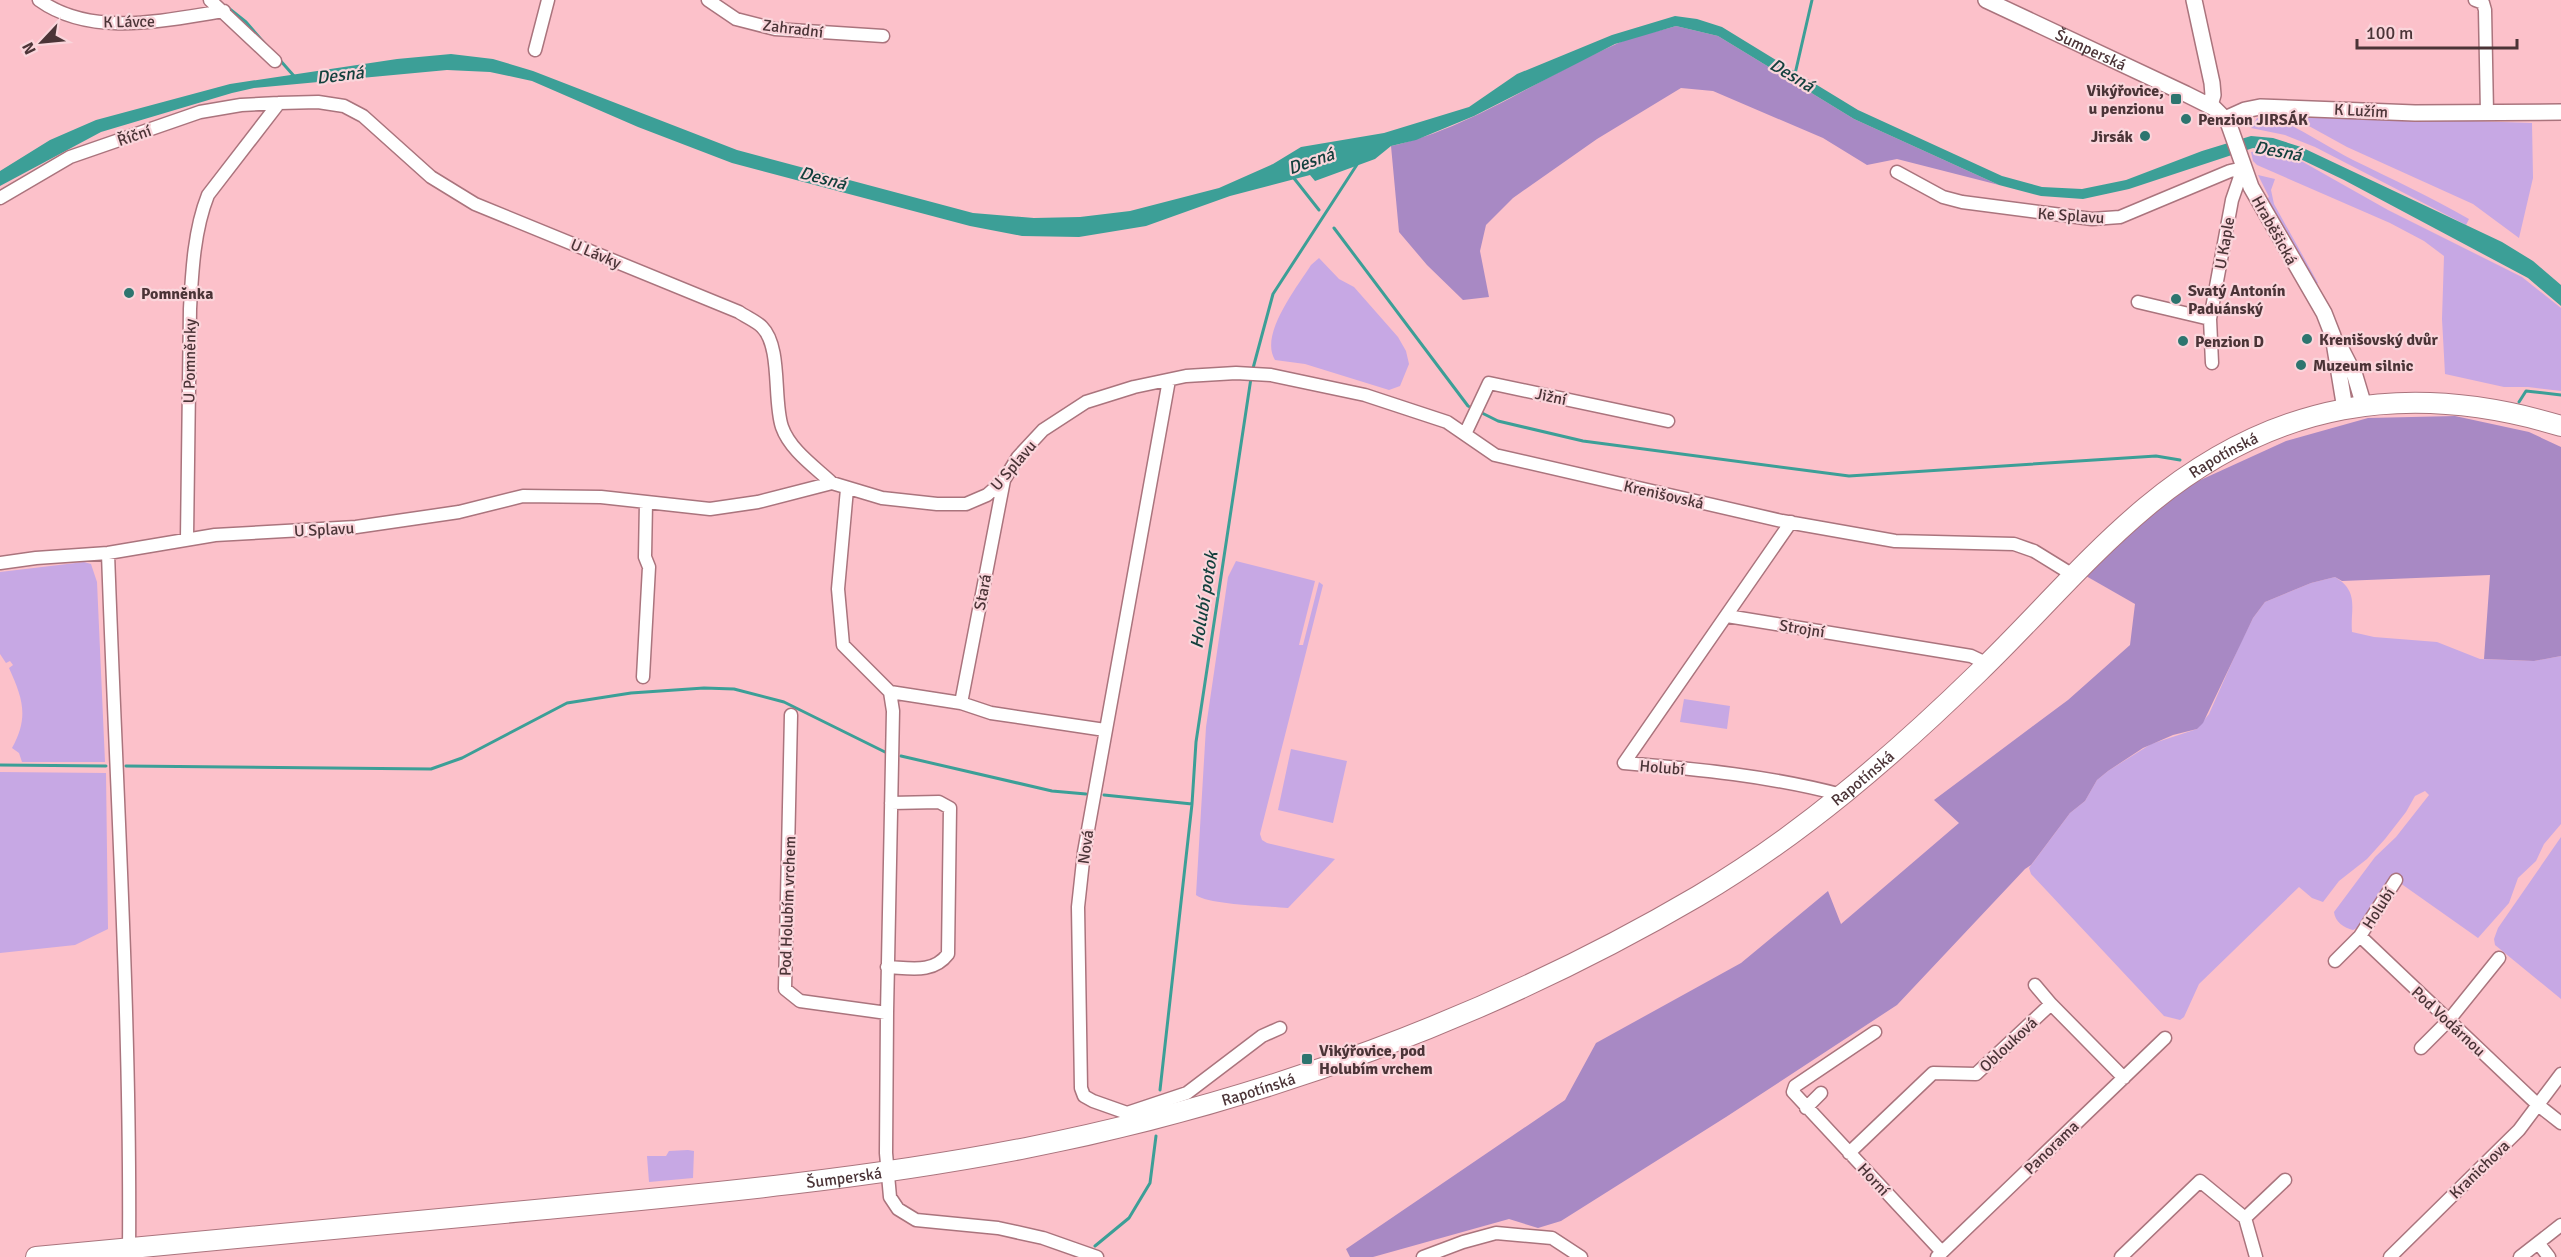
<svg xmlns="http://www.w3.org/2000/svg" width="2561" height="1257" font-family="Signika,sans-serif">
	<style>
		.green { fill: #c7a8e4 }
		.forest { fill: #a889c4 }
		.water { fill: #3c9f97 }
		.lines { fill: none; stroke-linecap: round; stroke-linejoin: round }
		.stream { stroke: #3c9f97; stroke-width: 3 }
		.minor-casing { stroke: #aa747d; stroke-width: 15 }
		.tertiary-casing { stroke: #aa747d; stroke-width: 18 }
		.primary-casing { stroke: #aa747d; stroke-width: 22 }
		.minor { stroke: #fff; stroke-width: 12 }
		.tertiary { stroke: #fff; stroke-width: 15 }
		.primary { stroke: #fff; stroke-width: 20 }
		.poi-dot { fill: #2d756f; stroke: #fad5db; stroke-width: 2 }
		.labels { text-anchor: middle; stroke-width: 4.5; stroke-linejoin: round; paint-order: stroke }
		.street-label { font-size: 16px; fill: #4b3437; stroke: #fad5db }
		.poi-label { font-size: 16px; font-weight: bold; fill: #4b3437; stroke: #fad5db; text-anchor: start }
		.water-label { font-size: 18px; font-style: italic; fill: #13403d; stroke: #fad5db }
	</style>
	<rect width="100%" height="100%" fill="#fcc1ca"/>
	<path class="green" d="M2297,115L2532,123L2533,178L2519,238L2473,204L2347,147L2298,120Z
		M2270,117C2300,127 2325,146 2353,160C2392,179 2431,197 2469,219L2466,225L2315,147L2285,135L2251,128L2257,118Z
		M2267,151L2303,162L2388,210L2522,277L2561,308V391L2528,387H2504L2445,374L2442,319L2444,256L2424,241L2390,223L2257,165L2253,161L2251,152Z
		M2258,175L2275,179L2271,190L2274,204L2318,283L2315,284L2265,200L2269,197Z
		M1319,258L1339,279L1354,287L1398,337L1406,351L1409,364L1400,386L1389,390L1305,364L1275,360C1259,335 1297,287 1311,265Z
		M1236,561L1315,581L1299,645H1303L1319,582L1323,585L1260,834L1262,840L1267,843L1335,859L1288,908C1269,906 1209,905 1196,895L1206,727L1228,577Z
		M84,562L91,564L97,582L105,762H22L19,753L12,748C29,717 23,699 9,668L13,665L10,661L6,663L0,654V572Z
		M2335,577C2360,592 2350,609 2352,632L2374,637L2437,642L2480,659L2534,661L2561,656V824L2544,844L2536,861L2518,878L2509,903L2478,938L2393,878L2357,928L2353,930C2344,928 2335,922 2334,912L2375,857L2396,837L2429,795L2425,791L2415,796L2406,812L2385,839L2367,859L2339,881L2323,902L2312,898L2299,887L2199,984L2184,1017L2180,1020L2164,1016L2031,874L2029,868L2070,813L2085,801L2097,780L2108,771L2151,744L2197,729L2209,714L2241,642L2253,618L2265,602L2311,583Z
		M1684,699L1730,706L1727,729L1680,722Z
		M1291,749L1347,761L1333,823L1278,810Z
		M0,772L106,773L108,929L75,945L0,953Z
		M2561,837V999L2495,945L2494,939L2498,928Z
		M688,1150L694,1151L693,1178L649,1182L647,1156H666L669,1151Z"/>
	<path class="forest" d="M1676,26L1718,36L1854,119L1999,185L1897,159L1867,165L1823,138L1713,91L1681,88L1597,139L1513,198L1486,225L1480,251L1489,297L1463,300L1427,265L1399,232L1391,146C1471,128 1539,78 1614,45C1633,36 1656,32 1676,26Z
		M2455,416L2529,432L2561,447V656L2534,661L2484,659L2490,575L2342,581L2335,577L2311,583L2265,602L2253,618L2203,723L2197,729L2173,735L2143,748L2108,771L2097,780L2085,801L2070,813L2031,865L2025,869L1897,1005L1726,1117L1561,1221L1538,1228L1509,1219L1373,1257H1350L1346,1249L1565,1100L1596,1043L1741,963L1828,891L1841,924L1959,823L1934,800L2068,700L2130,645L2135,604L2086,576L2129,531L2172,493L2286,441L2368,418Z"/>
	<path class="water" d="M1675,16L1697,19L1722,27L1858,110L2002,176L2042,187L2082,189L2126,180L2202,151L2251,136L2273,138L2301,147L2502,242L2533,261L2561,285V306L2528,278L2344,180L2296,157L2271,150L2253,148L2129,189L2083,199L2041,196L1999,185L1854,119L1718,36L1676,26L1615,44L1474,116L1416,140L1391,146L1375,159L1315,181L1310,175L1230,196L1146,226L1079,237L1022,236L970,226L732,163L638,127L532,81L490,72L447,70L254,88L232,93L101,132L0,186V171L50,140L96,120L230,84L397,59L451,54L493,59L533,71L737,150L973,213L1034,218L1080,217L1130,211L1219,188L1273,164L1301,147L1384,133L1469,107L1517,74L1612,35Z"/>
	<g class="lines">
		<path class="stream" d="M226,6L246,22L266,45
			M279,59L294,76
			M1795,74L1812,0
			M1293,177L1319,210
			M1334,228L1468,406L1474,409
			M1252,372L1273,294L1358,163
			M2519,402L2526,391L2561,395
			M1480,412L1498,421L1583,441L1849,476L2156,456L2180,460
			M901,756L1052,791L1086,794
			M0,765L106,766
			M126,766L431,769L462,758L567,703L631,693L704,688L734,689L784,702L887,753
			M1104,795L1192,804
			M1160,1090L1192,804L1196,742L1251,378
			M1095,1246L1129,1218L1150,1183L1156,1136"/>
		<defs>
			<path id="minor" d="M39,0C92,38 165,20 224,11
				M210,0L275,61
				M708,0L736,19L775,29L883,36
				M2475,0L2483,3L2485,10L2487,113
				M535,50L548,0
				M1897,172L1943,197L1962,202L2092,219L2120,217L2230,171L2243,168
				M0,198L70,157L200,112L241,105L279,103L318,102L344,106L363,116L431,177L475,204L739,312C746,317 756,321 762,327C782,347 773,401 782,427C790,450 815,467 832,483
				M2138,302L2210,319L2232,200L2243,168
				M2210,319L2212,363
				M1169,380L1084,852L1078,907L1081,1088L1084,1096L1093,1101L1127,1113L1187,1093L1262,1036L1280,1028
				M1465,434L1489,383L1668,421
				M1004,480L961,703L991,713L1105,730
				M847,489L838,589L843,645L890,692L893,711L887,1013L886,1153L890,1197L898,1209L916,1220L998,1228L1043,1238L1097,1257
				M1791,522L1624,763C1697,769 1771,776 1842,795
				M187,538L190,309C192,272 194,230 208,195L279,103
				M108,553C116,786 131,1020 129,1253
				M0,563L36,558L108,553L215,535L356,527L459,512L523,496L601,497L710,509L758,502L832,483L882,498L937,504H966L987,495L1004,480L1018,457L1043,430L1086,402L1134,387L1186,376L1236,373L1271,375L1365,395L1447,422L1495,455L1782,521L1895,541L2014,544L2034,551L2073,575
				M1727,616L1971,656L1988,664
				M643,677L649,567L645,557L646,502
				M890,692L961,703
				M791,715L785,989L800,1001L887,1013
				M2360,936L2538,1105L2561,1123
				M2335,961L2360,936L2396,880
				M887,967C910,968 933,974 948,954L950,808L939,802L891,803
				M2035,985L2051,1004
				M1875,1032L1795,1086L1793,1092L1942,1252
				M2421,1048L2449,1020L2499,958
				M1806,1108L1821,1093
				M1849,1153L1933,1073L1976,1074L2051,1004L2124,1078
				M2245,1218L2285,1180
				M2539,1244L2549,1257
				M1423,1257L1463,1242L1496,1233L1552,1238L1581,1257
				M1937,1257L2165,1038
				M2121,1257L2200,1181L2245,1218L2256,1257
				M2390,1257L2519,1130L2561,1074
				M2520,1257L2561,1225"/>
			<g id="tertiary">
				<path id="s1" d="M1986,0L2186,94L2214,108L2228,122L2251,187L2324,313L2333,336L2345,409"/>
				<path d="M2194,0L2212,83L2213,95L2210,105"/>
				<path d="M2225,119L2245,110L2260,107L2415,113L2561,112"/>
				<path d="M2338,343L2355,376L2364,406"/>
			</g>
			<g id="primary">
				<path id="s2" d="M36,1257C206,1241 376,1225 546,1209C706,1194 868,1179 1026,1148C1260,1102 1492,1017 1698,896C1801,835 1893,756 1979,672C2035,618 2086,557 2146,507C2272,402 2406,379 2561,426"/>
			</g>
		</defs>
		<use href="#minor" class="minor-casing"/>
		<use href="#tertiary" class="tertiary-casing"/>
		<use href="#primary" class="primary-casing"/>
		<use href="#minor" class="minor"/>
		<use href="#tertiary" class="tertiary"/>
		<use href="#primary" class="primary"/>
	</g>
	<g class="poi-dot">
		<rect x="2170" y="93" width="12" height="12" rx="3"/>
		<circle cx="2186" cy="119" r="6"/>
		<circle cx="2145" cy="136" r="6"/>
		<circle cx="129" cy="293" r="6"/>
		<circle cx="2176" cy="299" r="6"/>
		<circle cx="2307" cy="339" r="6"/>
		<circle cx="2183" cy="341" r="6"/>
		<circle cx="2301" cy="365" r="6"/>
		<rect x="1301" y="1053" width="12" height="12" rx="3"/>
	</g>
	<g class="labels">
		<g class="street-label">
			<text transform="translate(129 21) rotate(-1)" y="6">K Lávce</text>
			<text transform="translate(793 28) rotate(7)" y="6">Zahradní</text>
			<text dy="6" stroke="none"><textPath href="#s1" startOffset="116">Šumperská</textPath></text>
			<text transform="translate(2361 110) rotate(3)" y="6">K Lužím</text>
			<text transform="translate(134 135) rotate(-19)" y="6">Říční</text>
			<text transform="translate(2071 215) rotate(4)" y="6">Ke Splavu</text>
			<text transform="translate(2275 230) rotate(61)" y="6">Hraběšická</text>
			<text transform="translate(2224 243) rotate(-80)" y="6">U Kaple</text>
			<text transform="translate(596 253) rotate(23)" y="6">U Lávky</text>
			<text transform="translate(189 361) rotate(-89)" y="6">U Pomněnky</text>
			<text transform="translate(1551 396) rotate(12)" y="6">Jižní</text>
			<text dy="6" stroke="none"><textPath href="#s2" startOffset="2406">Rapotínská</textPath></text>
			<text transform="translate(1013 465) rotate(-49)" y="6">U Splavu</text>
			<text transform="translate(1664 494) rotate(13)" y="6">Krenišovská</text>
			<text transform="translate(324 529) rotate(-3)" y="6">U Splavu</text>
			<text transform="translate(982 592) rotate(-79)" y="6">Stará</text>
			<text transform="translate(1802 628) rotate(9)" y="6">Strojní</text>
			<text transform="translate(1662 767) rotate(5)" y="6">Holubí</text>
			<text dy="6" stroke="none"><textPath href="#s2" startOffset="1920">Rapotínská</textPath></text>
			<text transform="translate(1085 847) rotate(-82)" y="6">Nová</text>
			<text transform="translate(787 906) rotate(-88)" y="6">Pod Holubím vrchem</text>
			<text transform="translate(2378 908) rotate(-57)" y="6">Holubí</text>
			<text transform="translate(2449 1021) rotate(43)" y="6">Pod Vodárnou</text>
			<text transform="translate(2008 1044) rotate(-43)" y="6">Oblouková</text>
			<text dy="6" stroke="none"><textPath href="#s2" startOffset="1236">Rapotínská</textPath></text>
			<text transform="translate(2051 1147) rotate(-44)" y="6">Panorama</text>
			<text transform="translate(2479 1169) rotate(-44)" y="6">Kranichova</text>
			<text dy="6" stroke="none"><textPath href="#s2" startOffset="812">Šumperská</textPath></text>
			<text transform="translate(1874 1179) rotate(47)" y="6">Horní</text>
		</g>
		<g class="poi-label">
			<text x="2164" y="96" text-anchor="end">Vikýřovice,<tspan x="2164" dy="18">u penzionu</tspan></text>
			<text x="2198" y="125">Penzion JIRSÁK</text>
			<text x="2133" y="142" text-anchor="end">Jirsák</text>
			<text x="2188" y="296">Svatý Antonín<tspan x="2188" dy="18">Paduánský</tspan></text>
			<text x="141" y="299">Pomněnka</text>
			<text x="2319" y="345">Krenišovský dvůr</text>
			<text x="2195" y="347">Penzion D</text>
			<text x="2313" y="371">Muzeum silnic</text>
			<text x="1319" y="1056">Vikýřovice, pod<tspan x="1319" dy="18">Holubím vrchem</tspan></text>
		</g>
		<g class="water-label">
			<text transform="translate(340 75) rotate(-7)" y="6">Desná</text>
			<text transform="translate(1792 75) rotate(31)" y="6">Desná</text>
			<text transform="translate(2278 151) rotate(10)" y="6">Desná</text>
			<text transform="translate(1311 161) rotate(-19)" y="6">Desná</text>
			<text transform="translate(823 178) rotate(15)" y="6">Desná</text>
			<text transform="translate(1204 600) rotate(-81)" y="6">Holubí potok</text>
		</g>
	</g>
	<g transform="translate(42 42) rotate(244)" stroke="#fad5db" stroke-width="4.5" paint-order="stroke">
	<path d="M0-4.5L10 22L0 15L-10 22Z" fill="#4b3437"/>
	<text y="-9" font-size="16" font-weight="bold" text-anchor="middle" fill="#4b3437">N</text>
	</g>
	<path d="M2357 39v9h160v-9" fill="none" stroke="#4b3437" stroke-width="3"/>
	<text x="2366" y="39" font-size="18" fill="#4b3437" stroke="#fad5db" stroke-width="4.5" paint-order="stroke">100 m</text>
</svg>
